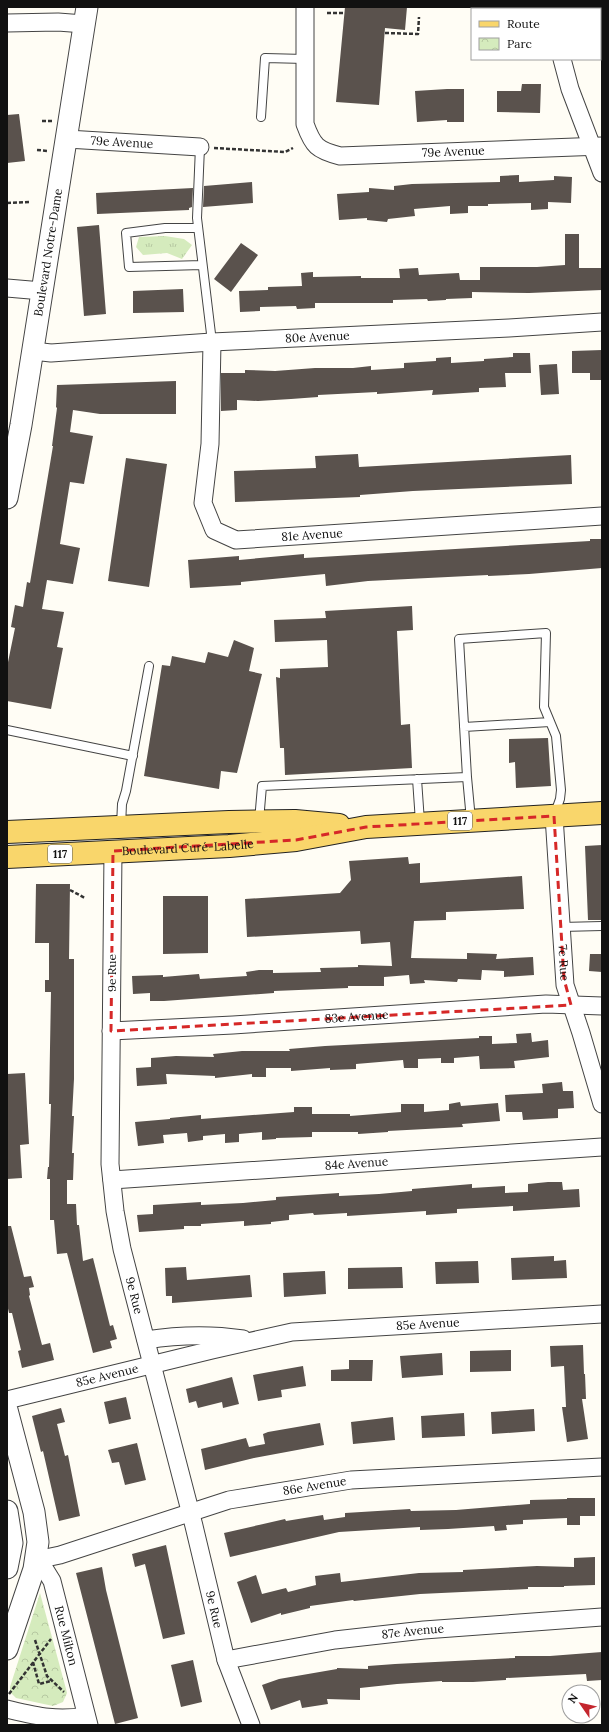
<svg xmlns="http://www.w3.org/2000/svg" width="609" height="1732" font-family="Lora,serif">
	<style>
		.grass { fill: url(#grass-tufts) }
		.park { fill: url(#park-crowns) }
		.building { fill: #5a524d }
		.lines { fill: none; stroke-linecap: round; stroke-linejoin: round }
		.service-casing { stroke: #444; stroke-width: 10 }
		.minor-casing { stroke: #444; stroke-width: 19 }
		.tertiary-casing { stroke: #444; stroke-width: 23 }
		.primary-casing { stroke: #222; stroke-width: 24 }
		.path { stroke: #333; stroke-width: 2.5; stroke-dasharray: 4 2; stroke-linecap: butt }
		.service { stroke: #fff; stroke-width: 8 }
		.minor { stroke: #fff; stroke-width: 17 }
		.tertiary { stroke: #fff; stroke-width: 21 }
		.primary { stroke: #f9d66b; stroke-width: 22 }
		.marked { fill: none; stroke: #d62828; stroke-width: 3; stroke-dasharray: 8 5; stroke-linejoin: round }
		.labels { text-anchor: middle; stroke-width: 4; stroke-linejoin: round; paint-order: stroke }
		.shield { fill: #fff; stroke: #585858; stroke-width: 1 }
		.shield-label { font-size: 11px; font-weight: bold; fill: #111 }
		.street-label { font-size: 12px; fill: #111; stroke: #fff }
	</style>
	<defs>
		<pattern id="grass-tufts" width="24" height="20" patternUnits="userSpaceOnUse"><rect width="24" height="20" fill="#d5ebbd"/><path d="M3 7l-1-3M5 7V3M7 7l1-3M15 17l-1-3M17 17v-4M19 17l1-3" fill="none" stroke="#b6c8a1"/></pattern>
		<pattern id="park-crowns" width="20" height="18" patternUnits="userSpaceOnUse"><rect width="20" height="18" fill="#d5ebbd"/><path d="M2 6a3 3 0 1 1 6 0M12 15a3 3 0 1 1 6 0" fill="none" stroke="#b6c8a1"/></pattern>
	</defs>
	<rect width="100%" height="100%" fill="#fffdf5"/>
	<path class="grass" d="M165,236L184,239L192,245L182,259L167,253L143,255L136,247L139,237Z"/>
	<path class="park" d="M40,1593L66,1689L67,1693L63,1702L53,1706L16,1698L10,1692V1687Z"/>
	<path class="building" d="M345,7H407L405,30L385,28L379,105L336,102Z
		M522,84H541L540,113L497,112V91H521Z
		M447,89H464V122H447V120L417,122L415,91Z
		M19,114L25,161L7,163V115Z
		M519,175V182L554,180V176L572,177L571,203L548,202V209L531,210V203L488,204V206H468V213L450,214V206L414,209L415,216L388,219L387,222L367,220V218L339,220L337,194L369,192V188L394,190V186L412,184L500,182V176Z
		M252,182L253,203L203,207L204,186Z
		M193,188L192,207L189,208V210L97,214L96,193Z
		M99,225L106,314L84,316L77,227Z
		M565,234H579V268H602V290L529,293L472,292V298L446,299V300L428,301L427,299L393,300V303H315V308L297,309L296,306L260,307V311L240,312L239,291L268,290V287L302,286L301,273L313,272V277L361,276V278H400L399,269L418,268L419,275L459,273L460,280H480V267H537L565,265Z
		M241,243L258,255L231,292L214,279Z
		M183,289L184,312L133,313V291Z
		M602,350V380H590V373H572V351Z
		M513,353H530L531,373H505L506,387L479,388V392L432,395L433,390L377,394V392L318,395V397L291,399L258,401L237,400V410L221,411V373H245V370L275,371L315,368H353L371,366V370L404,368V363L436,361V358L451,357V363L484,361V359L513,357Z
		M557,364L559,394L541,395L539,365Z
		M176,381V414H100L73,410L70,432L93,436L84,484L70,482L60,544L80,548L73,584L47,580L42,609L64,612L57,647L63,648L51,709L7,701V667L15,628L11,627L15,605L23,607L27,582L30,583L53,446H52L57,408L56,407L57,385Z
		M358,454L359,467L571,455L572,484L413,491L360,495V497L235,502L234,471L316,468L315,456Z
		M126,458L167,464L149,587L108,581Z
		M590,539H602V568L529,574L488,576V575L368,581L326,586L325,574L241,582V585L190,588L188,560L239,556V560L304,554V558L590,541Z
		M412,606L413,630L397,631L401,725L410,724L412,768L285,775L284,748H280L276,677L280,678V669L328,667L327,640L275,642L274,620L326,618L325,611Z
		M234,640L254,648L249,671L262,674L237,773L221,771L219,789L144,776L162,665L170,666L172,656L205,663L208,652L228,657Z
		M548,738L551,786L516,788L515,762L509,763V739Z
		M602,845V920H588L585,846Z
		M408,857L409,864L420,863V883L522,876L524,909L446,912V920L414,921L411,958L467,959V953L497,954L496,959L533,957L534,975L504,977V971L482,970L481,980L458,979L457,982L424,980L425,983L410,984L409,975L384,977V986H348V988L274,991V993L164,1001H150V993L133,994L132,976L163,975V977L199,974L200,979L247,976L246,972L259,970H273V973L321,972L320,968L358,967V965L392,966L390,942L361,944L360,931L247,937L245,899L340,893L351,880L349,861Z
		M36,884H70L69,959H74V1079L72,1116H74L72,1153H74L73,1180H67V1204H76L77,1225H79L83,1261L93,1258L110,1326L113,1325L117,1339L110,1341L112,1348L93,1353L67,1253L57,1254L54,1220H50V1179H47L48,1167H49L51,1104H49L51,992H45V980H49V943H35Z
		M163,896H208V953L163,954Z
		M590,954H602V972L589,971Z
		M531,1033L532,1042L548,1040L549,1057L514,1061L515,1068L480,1069L479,1056L454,1058V1063H441V1058L418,1059V1068H404L403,1060L356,1064V1069L330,1070V1068L291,1071V1068H266V1077H252V1074L215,1078V1076L166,1074L167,1084L137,1086L136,1068L151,1067V1058L176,1056L214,1057L213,1054L242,1051H290L289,1049L325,1046L479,1038V1036H492V1044L517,1043L516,1034Z
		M25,1073L29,1144L20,1145L22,1178L7,1179V1074Z
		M562,1082L563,1091H573L574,1108L558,1109V1118L523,1120L522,1112H506L505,1095L543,1093L542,1084Z
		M460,1102L461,1106L498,1103L500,1121L462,1124L463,1127L388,1131V1132L358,1134V1132H312V1137L276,1138V1139L262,1140V1132L239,1134V1142L225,1143V1134L203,1136V1140L188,1142L187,1133L163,1135L164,1143L138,1146L135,1122L170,1119V1118L201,1115V1119L294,1112V1107H312V1114H350V1116L401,1112V1104H424V1112L449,1110V1104Z
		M548,1182H562L563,1190L579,1189L580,1207L513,1211V1206L457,1209V1213L426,1215V1211L347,1216V1213L314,1215L313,1213L289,1215V1220L271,1222V1224L244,1226V1221L201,1224V1226H184V1229L139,1232L137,1215L153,1214V1205L201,1202V1205L243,1203L276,1200V1197L339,1193V1196L379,1194L412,1191V1189L472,1184V1188L505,1186V1193L528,1192V1184Z
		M7,1226H11L24,1277L31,1276L34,1287L29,1288L30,1295L29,1296L42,1345L50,1343L54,1360L22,1368L18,1351L21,1350L12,1313H9L7,1304Z
		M554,1256V1261L566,1260L567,1278L512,1280L511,1258Z
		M478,1261L479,1283L436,1284L435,1262Z
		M186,1267L187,1280L250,1275L252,1297L172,1303V1296H166L165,1268Z
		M402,1267L403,1288L348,1289V1268Z
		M325,1271L326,1294L284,1297L283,1273Z
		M583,1345L584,1374H585L586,1399H582L588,1439L567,1442L562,1407H566L564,1366L551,1367L550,1346Z
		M511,1350V1371L470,1372V1351Z
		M442,1353L443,1375L402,1378L400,1356Z
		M349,1360H373L372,1381H331V1370L349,1369Z
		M303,1366L306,1386L281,1390L282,1397L258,1401L253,1375Z
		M232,1377L239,1404L223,1408L222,1402L198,1408L196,1401L189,1403L186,1389Z
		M126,1397L131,1419L109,1424L104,1402Z
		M61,1408L65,1422L57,1424L65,1456L68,1455L80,1516L59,1521L43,1451L41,1452L32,1416Z
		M534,1409L535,1431L492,1434L491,1412Z
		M464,1413L465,1436L422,1438L421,1416Z
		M393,1417L395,1440L353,1444L351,1422Z
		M320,1423L324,1445L254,1458L205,1470L201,1449L246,1438L249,1447L265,1444L263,1434L268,1432Z
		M137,1443L146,1480L125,1485L119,1462L112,1463L108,1450Z
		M567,1498H595V1516H580V1525H567V1518L523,1520V1524L506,1525L507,1530L495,1531L494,1526L448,1529L420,1530V1527L339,1532L230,1557L224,1533L285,1519L286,1521L323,1515L324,1520L345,1517V1513L410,1509L411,1511L456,1510L530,1504V1500L567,1499Z
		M166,1545L185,1634L163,1639L145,1564L135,1567L132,1554Z
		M595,1557V1585L564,1586V1587H528V1589L420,1594L354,1601L353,1600L310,1606V1608L281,1615V1613L251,1623L237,1582L256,1575L262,1594L286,1588L288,1592L316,1585L315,1576L340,1573L341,1582L419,1573L463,1572V1570L537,1566L574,1567V1558Z
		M102,1567L106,1590L138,1718L115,1724L76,1573Z
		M602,1652V1680L587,1681L586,1674L506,1678V1680L473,1682H442V1681L397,1684L360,1688V1700L327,1699L328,1704L302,1708L300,1700L271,1710L262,1685L279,1679L337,1669V1668L368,1669V1666L395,1664L515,1658V1656H550Z
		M193,1660L202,1702L181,1707L171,1665Z"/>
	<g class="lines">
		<defs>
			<path id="service" d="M261,117L265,58L305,59
				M200,147L197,218L212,342
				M198,228H165L126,233L129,267L202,265
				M464,727L550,722
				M7,730L133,756
				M467,777L459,639L546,633L544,707L556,736L561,790L560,799L555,813
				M417,779L420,822
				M259,821L262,786L467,777L471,820
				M121,826L122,804L126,791L149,666
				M561,927L602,926"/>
			<g id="minor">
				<path id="s1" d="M305,7V124C313,146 317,150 340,156L602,146"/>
				<path d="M550,7V9"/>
				<path d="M7,23L58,22L84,24"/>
				<path d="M562,59L570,89L602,173"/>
				<path id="s2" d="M67,139L200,147"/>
				<path d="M7,288L42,291"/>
				<path id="s3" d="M212,342L210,444L203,503L214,530L236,540L602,516"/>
				<path id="s4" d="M33,351L51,353L212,342L509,328L602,322"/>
				<path id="s5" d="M554,816L565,985L581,1033L602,1104"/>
				<path id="s6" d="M113,851L110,1164L115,1211L122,1249L194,1526L226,1660L251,1725"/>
				<path id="s7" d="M111,1031L233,1025L546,1004L602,1006"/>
				<path id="s8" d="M112,1180L602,1147"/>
				<path d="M146,1340C178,1335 210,1334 243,1339"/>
				<path id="s9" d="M7,1400L212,1350L292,1332L602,1314"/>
				<path id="s10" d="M36,1560L60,1555L229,1500L351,1480L602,1467"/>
				<path id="s11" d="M36,1560L44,1568L52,1581L89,1725"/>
				<path id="s12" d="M226,1660L335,1640L424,1630L602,1617"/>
				<path d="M7,1709C37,1716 56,1721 86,1716"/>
			</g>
			<g id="tertiary">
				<path id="s13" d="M7,498L21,425L87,7"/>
				<path d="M7,1410L34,1512L38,1542L34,1569L7,1649"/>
				<path d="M7,1511L12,1543L7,1568"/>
			</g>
			<g id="primary">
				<path d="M7,832L229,822L295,821L339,825"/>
				<path id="s14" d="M7,857L229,846L296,840L366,827L602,813"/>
			</g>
		</defs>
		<use href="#service" class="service-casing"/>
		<use href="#minor" class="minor-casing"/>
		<use href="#tertiary" class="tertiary-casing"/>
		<use href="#primary" class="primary-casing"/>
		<path class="path" d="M327,13H344
			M385,33L418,34L419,17
			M42,121H52
			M214,148L285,152L293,148
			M37,150L48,151
			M7,203L29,202
			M70,890L85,898
			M35,1640L47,1676L64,1692
			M33,1662L39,1684L51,1681
			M9,1694L51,1639"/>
		<use href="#service" class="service"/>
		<use href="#minor" class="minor"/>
		<use href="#tertiary" class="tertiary"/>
		<use href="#primary" class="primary"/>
	</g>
	<path class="marked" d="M554,816L564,979L571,1005L111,1031L113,851L296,840L366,827Z"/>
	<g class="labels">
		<g class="shield">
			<rect x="448" y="812" width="24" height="18" rx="3"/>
			<rect x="48" y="845" width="24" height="18" rx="3"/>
		</g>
		<g class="shield-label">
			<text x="460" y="825">117</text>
			<text x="60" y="858">117</text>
		</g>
		<g class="street-label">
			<text dy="4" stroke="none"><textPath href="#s2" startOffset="55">79e Avenue</textPath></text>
			<text dy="4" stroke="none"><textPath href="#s1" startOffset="281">79e Avenue</textPath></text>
			<text dy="4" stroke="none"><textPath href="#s13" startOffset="249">Boulevard Notre-Dame</textPath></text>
			<text dy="4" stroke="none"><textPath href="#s4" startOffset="285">80e Avenue</textPath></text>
			<text dy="4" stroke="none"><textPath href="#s3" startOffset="291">81e Avenue</textPath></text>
			<text dy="4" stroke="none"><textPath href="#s14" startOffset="181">Boulevard Curé-Labelle</textPath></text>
			<text dy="4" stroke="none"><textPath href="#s5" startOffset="147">7e Rue</textPath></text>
			<text transform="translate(112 973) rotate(-90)" y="4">9e Rue</text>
			<text dy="4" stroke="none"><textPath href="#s7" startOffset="246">83e Avenue</textPath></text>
			<text dy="4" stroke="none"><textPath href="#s8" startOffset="245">84e Avenue</textPath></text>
			<text dy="4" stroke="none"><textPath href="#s6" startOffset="447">9e Rue</textPath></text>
			<text dy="4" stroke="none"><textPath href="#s9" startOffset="429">85e Avenue</textPath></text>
			<text dy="4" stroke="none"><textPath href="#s9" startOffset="103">85e Avenue</textPath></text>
			<text dy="4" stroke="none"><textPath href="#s10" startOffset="289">86e Avenue</textPath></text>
			<text dy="4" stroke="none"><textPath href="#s6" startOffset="771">9e Rue</textPath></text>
			<text dy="4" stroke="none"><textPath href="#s12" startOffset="189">87e Avenue</textPath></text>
			<text dy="4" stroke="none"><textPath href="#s11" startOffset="83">Rue Milton</textPath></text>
		</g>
	</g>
	<rect width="609" height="1732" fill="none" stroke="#111111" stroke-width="16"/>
	<rect x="471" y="8" width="130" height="52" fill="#ffffff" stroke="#a0a0a0"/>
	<rect x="479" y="21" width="20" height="6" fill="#f9d66b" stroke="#a0a0a0"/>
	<text x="507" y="28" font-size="12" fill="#111111">Route</text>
	<rect x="479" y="38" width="20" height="12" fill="url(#park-crowns)" stroke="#a0a0a0"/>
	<text x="507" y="48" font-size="12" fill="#111111">Parc</text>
	<g transform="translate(581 1704) rotate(304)"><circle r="19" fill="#ffffff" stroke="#a0a0a0"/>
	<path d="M0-3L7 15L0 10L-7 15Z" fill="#c4262e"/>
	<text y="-6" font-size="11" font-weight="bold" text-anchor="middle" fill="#111111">N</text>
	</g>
</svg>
